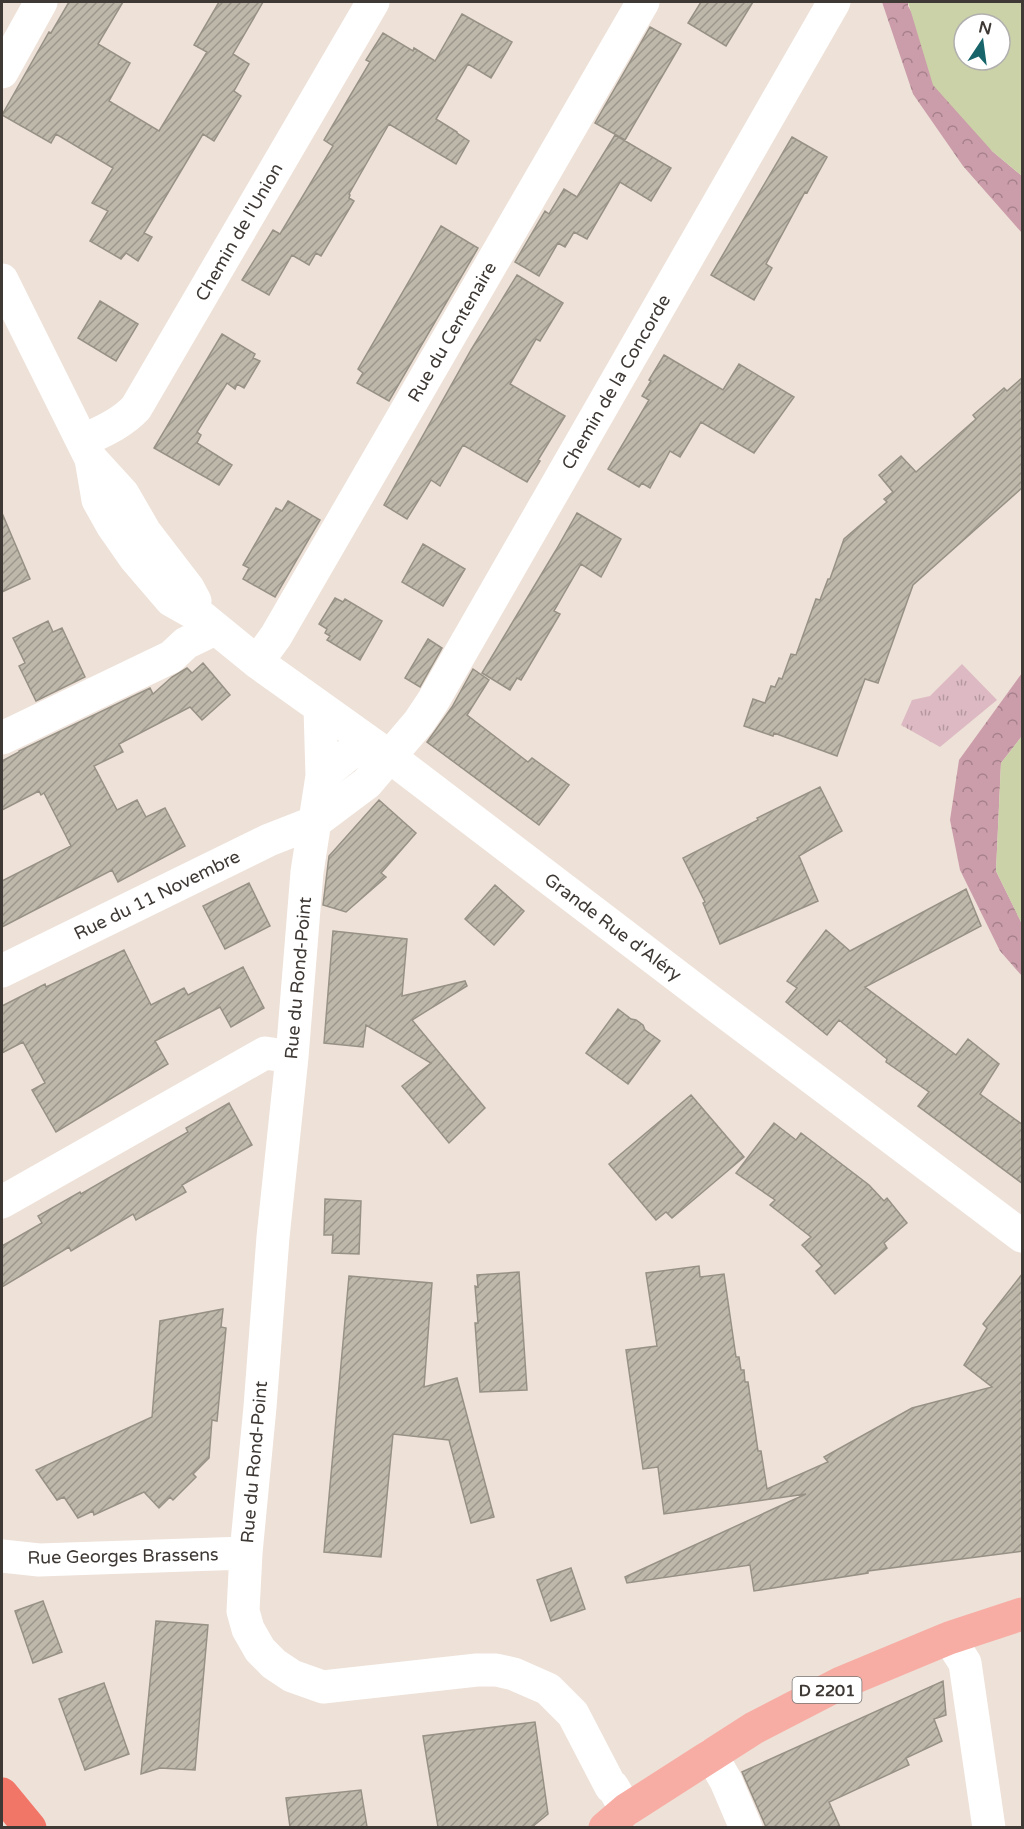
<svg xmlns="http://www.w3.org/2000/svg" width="1024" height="1829" font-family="'Varela Round',sans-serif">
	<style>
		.grass { fill: url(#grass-tufts) }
		.forest { fill: url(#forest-crowns) }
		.water { fill: #cbd2a8; fill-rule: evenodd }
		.building { fill: url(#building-hatch); stroke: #979185; stroke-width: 1.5 }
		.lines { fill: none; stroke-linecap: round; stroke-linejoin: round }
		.minor { stroke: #fff; stroke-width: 33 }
		.major { stroke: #f7ada4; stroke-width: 33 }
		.highway { stroke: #f27667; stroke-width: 33 }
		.labels { text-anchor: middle; stroke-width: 5; stroke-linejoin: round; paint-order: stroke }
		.shield { fill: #fff; stroke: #787472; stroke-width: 1.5 }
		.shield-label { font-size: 16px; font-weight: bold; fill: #3e3935 }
		.street-label { font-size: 18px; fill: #3e3935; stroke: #fff }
	</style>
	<defs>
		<pattern id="grass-tufts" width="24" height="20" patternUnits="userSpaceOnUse" patternTransform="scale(1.5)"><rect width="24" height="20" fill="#ddbac3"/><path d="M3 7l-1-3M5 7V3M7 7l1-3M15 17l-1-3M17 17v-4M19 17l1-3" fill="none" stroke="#b5989f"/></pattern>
		<pattern id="forest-crowns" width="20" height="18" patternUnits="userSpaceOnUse" patternTransform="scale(1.5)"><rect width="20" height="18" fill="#cb9daa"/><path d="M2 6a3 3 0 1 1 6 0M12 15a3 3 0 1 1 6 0" fill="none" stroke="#a6818b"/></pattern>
		<pattern id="building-hatch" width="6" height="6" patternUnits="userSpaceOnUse" patternTransform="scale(1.5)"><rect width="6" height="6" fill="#beb8ab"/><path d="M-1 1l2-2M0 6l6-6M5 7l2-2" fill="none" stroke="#9c978c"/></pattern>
	</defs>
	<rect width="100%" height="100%" fill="#eee1d8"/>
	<path class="grass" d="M962,664L997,700L940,747L901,725L912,700L930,696Z"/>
	<path class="forest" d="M882,2H908V6L992,151L1022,176V233L963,166L913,94Z
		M1022,673V736L1001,763L996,871L1022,924V976L1000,951L960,870L950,820L959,760Z"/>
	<path class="water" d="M908,2H1022V176L992,151L933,85ZM964,24H1000V60H964Z
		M1022,736V924L996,871L1001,763Z"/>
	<path class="building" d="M69,2H123L98,44L130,63L109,101L159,131L207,52L194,45L219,2H263L233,54L249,64L234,91L241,96L214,141L203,134L144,233L152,237L138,261L126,253L121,259L90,241L108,211L92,203L113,168L56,134L51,143L2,115L49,32L51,33Z
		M701,2H753L726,46L688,23Z
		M462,14L512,42L491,78L468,64L436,119L457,132V133L469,141L456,164L389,124L349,194L350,195L349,198L354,201L321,256L316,253L309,265L292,255L269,295L242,280L273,230L280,234L333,146L324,140L370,62L366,60L383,33L413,51L414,48L435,61Z
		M650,27L681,44L625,140L595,123Z
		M615,135L671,168L651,201L620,182L587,239L574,232L565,247L558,243L539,276L515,262L545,211L549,214L564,189L577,197Z
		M792,137L827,157L807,193L805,192L766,264L772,268L754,300L711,275Z
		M441,226L478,248L389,401L357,383L363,373L358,369Z
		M517,275L563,303L540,341L536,339L510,384L565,416L538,460L540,461L527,482L463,445L440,486L431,480L407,519L384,505L471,350Z
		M100,301L138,324L116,361L78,338Z
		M222,334L255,354L253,358L260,361L244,388L237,384L235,389L227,383L197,432L201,435L197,443L232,465L219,485L154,448Z
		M664,355L723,390L739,364L794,397L754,453L701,422L680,457L670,451L650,488L642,483L639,487L608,469L649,400L642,396L651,381L649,380Z
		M1023,377V487L913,585L878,683L865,679L837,756L774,733L773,736L744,726L753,699L765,703L771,686L775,687L779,678L782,679L791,654L796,655L816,599L820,600L828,579H830L844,539L887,502L884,499L893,492L879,475L901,456L916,472L976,419L973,415L1004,388L1007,391Z
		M288,501L320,520L275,597L243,579L249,568L243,565L276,508L282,511Z
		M2,513L30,579L2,592Z
		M577,513L621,539L601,577L581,564L554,611L560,614L521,680L517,678L510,690L482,673L556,550Z
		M423,544L465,569L443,606L402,582Z
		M335,598L343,602L345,599L382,621L360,660L327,640L330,636L325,633L327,629L319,624Z
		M48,621L53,632L62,628L85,677L36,701L19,666L25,663L13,638Z
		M428,639L442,648L420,687L405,678Z
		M203,663L230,695L202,720L190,707L119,744L123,752L94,766L117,810L137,800L146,817L165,808L185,846L118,882L112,870L2,927V881L71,846L44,793L41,795L39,791L2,810V761L19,752V751L150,688L153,694L172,677L187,668L192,673Z
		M473,669L489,680L467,715L528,762L532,758L569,785L539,825L427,742L452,707Z
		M820,787L842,831L799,856L818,901L720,944L703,903L705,902L683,858L758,820L757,818Z
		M379,800L416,833L381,873L386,877L346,912L323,905L329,856Z
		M249,883L270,926L225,949L203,906Z
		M495,885L524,911L494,945L465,919Z
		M966,889L981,926L865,987L956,1055L968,1039L999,1064L980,1094L1023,1125V1184L918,1106L929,1092L886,1062L887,1059L839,1020L827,1035L786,1002L797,988L787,981L826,930L850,951Z
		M333,931L407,939L402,996L465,981L467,986L412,1020L485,1108L449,1143L402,1086L431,1063L366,1025L363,1047L324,1043Z
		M124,950L151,1005L184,988L188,995L243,967L264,1008L231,1027L220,1007L155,1041L168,1064L56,1132L32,1090L45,1083L23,1042L2,1053V1006L45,984L46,987Z
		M618,1009L631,1019L636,1020L643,1025L645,1030L660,1041L628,1084L586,1053Z
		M691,1095L744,1157L672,1218L666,1212L656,1220L609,1164Z
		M229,1103L252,1145L182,1185L186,1192L136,1220L133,1214L71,1251L69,1247L2,1287V1246L42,1223L38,1216L80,1192L81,1194L188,1132L186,1128Z
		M774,1123L796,1140L801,1133L869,1185L884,1201L887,1198L907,1223L884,1243L887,1248L835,1294L816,1271L822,1266L802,1245L811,1237L770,1205L775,1200L736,1173Z
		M325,1199L361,1201L359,1254L332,1253L333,1235H324Z
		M699,1266L700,1277L724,1274L736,1357H739L741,1370H744L745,1382H748L758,1451H761L767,1489L828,1462L824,1457L912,1408L992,1387L964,1365L987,1328L983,1324L1023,1273V1551L868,1571V1573L754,1591L750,1565L627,1583L625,1577L806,1494L664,1514L658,1467L643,1469L626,1350L657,1346L646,1273Z
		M519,1272L527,1390L480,1392L475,1323H478L475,1286L478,1287L477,1275Z
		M349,1276L432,1283L424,1387L457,1378L494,1517L471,1523L449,1440L393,1434L381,1557L324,1552Z
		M223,1309L221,1327L226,1328L217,1421L212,1420L209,1458L193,1474L196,1477L173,1500L170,1497L159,1508L144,1492L94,1515L93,1511L78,1518L64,1497L57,1500L36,1470L152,1417L160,1321Z
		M571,1568L585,1609L551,1621L537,1580Z
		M43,1601L62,1652L33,1663L15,1611Z
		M156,1621L208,1625L195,1770L160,1768L141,1774Z
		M943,1681L946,1715L934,1719L942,1741L906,1758L909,1765L829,1802L840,1827H766L742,1772Z
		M104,1683L129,1754L85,1770L59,1699Z
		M535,1722L548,1814L532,1827H438L423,1736Z
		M361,1790L367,1827H290L286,1798Z"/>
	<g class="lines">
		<path class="minor" d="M2,72L41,2
			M2,280L91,459L123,494L145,532L188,588L195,601
			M82,441C101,432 121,424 136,408L373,2
			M91,459L98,500L112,525L135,558L171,600L203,618L257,662L390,757L710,1001L1022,1236
			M257,662L276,636L643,2
			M320,708L322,776
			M2,738L171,657L186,643L215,629
			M366,740L322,776L307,872L292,1057L273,1237L260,1407L246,1553L243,1611L248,1629L260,1650L274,1664L292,1676L323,1687L477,1670H496L514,1674L548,1689L573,1714L611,1787H613L626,1810
			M2,971L269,840L315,822L367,783L419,722L433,701L834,2
			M2,1202L265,1053L292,1057
			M2,1556L39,1560L246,1553
			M949,1638L965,1663L989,1828
			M711,1755L726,1781L746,1828"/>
		<path class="major" d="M605,1828L626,1810L754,1728L841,1683L949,1638L1022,1614"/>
		<path class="highway" d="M2,1794L30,1828"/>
	</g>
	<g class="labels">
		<rect class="shield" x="792.5" y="1677" width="69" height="26" rx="4.5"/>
		<g class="shield-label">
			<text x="827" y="1696">D 2201</text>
		</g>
		<g class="street-label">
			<text transform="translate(239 232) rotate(-60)" y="6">Chemin de l'Union</text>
			<text transform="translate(452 332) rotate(-60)" y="6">Rue du Centenaire</text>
			<text transform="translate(616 382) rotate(-60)" y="6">Chemin de la Concorde</text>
			<text transform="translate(157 895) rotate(-26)" y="6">Rue du 11 Novembre</text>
			<text transform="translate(613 927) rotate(37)" y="6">Grande Rue d'Aléry</text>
			<text transform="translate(298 978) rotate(-85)" y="6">Rue du Rond-Point</text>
			<text transform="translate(254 1462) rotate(-85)" y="6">Rue du Rond-Point</text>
			<text transform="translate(123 1556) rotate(-1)" y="6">Rue Georges Brassens</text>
		</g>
	</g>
	<rect width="1024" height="1829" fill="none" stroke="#3e3935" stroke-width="6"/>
	<g transform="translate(982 42) rotate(13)"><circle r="28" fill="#ffffff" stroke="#b2b0ae" stroke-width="1.5"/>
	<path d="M0-4.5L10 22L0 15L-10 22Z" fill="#17656a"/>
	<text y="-9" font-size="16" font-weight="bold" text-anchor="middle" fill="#3e3935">N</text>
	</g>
</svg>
